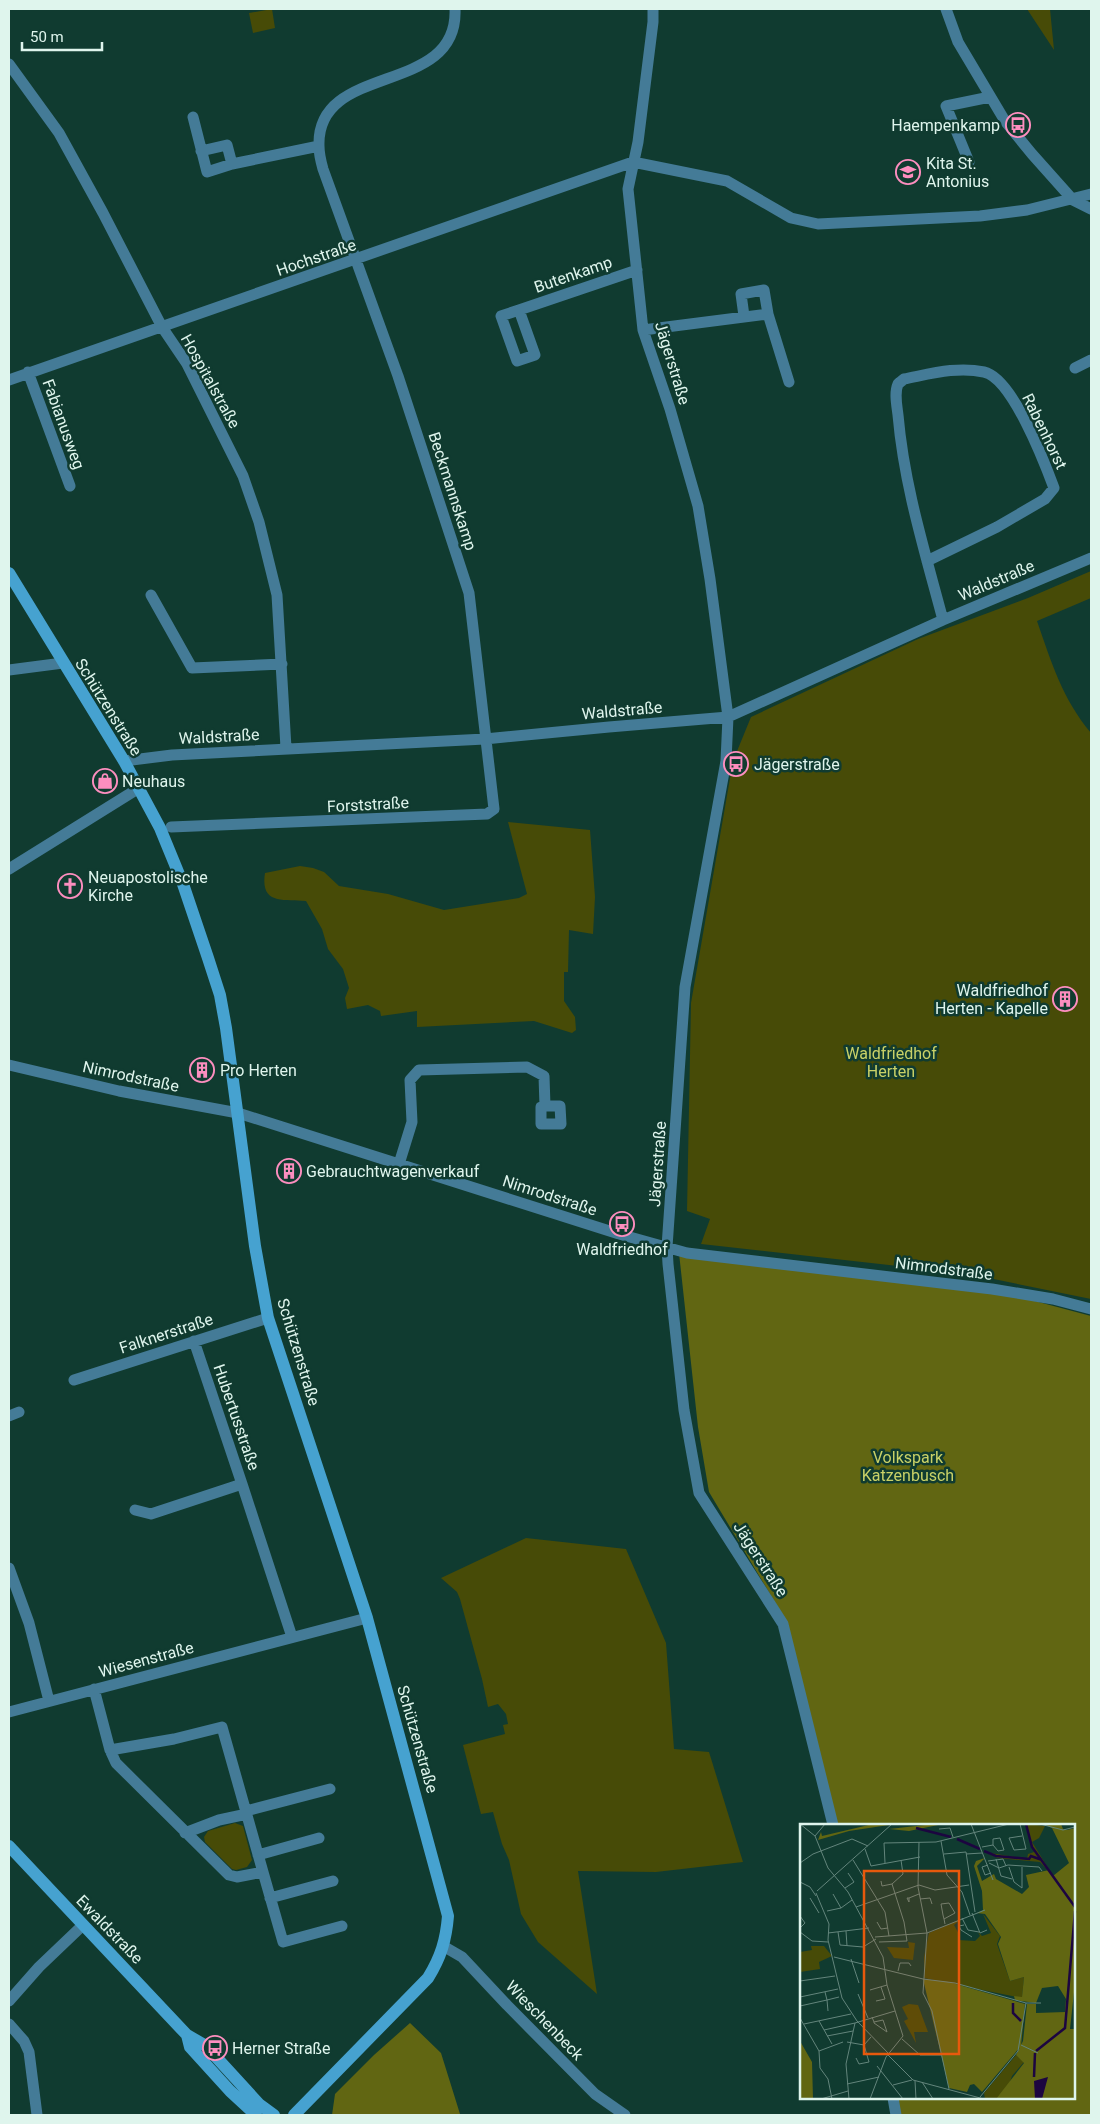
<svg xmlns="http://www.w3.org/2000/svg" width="1100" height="2124" font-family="Roboto,sans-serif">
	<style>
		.green { fill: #474b07 }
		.forest { fill: #616612 }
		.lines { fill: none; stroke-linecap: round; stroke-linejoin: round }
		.minor { stroke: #447b97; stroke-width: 11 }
		.secondary { stroke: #46a2d0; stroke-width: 12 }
		.labels { text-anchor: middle; stroke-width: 5; stroke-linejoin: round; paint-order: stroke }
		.poi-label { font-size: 16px; fill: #dff5ed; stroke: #103b30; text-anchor: start }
		.street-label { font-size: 16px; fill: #dff5ed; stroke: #103b30 }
		.park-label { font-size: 16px; fill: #c9d167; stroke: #103b30 }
		.inset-river { fill: none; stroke: #1c0540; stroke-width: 2.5 }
		.inset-road { fill: none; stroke: #63857c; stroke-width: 1 }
		.view { fill: #e8590c; fill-opacity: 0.15; stroke: #e8590c; stroke-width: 2.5 }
		.inset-edge { fill: none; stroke: #dff5ed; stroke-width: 2.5 }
	</style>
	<rect width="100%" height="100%" fill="#103b30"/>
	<path class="green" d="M272,9L275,28L253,33L249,13Z
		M1027,9H1050L1054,50Z
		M1091,571V598L1037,621C1052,664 1062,698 1091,733V1299L969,1274L701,1244L710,1219L687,1211L691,1003L733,761L751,717L918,639L1028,598Z
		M508,822L590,830L595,897L593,934L569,930L568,972H564V1001L575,1017L576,1030L572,1033L534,1021L417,1027V1011L381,1016L380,1011L368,1005L347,1009L345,998L349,988L343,969L328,949L322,929L306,901C283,899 260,905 265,873L300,866L313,868L324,872L339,886L388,894L444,910L519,898L527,894Z
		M526,1538L626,1549L666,1643L674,1749L709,1752L743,1862L656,1872L578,1871L597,1994L538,1942L521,1914L509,1860L502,1844L493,1812L481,1814L463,1745L505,1734L503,1725L508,1724L506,1714L498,1704L488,1707L482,1679L460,1599L457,1592L441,1578Z
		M235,1823L243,1826L252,1860L247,1867L236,1870L232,1869L205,1842L204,1837L208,1831Z"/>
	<path class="forest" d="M679,1253L990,1289L1091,1316V2115H896L893,2098H1074V1825H833L788,1624L709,1492L698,1427Z
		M410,2023L441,2053L460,2114L332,2115L335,2094L374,2055Z"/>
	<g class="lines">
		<path class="minor" d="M653,9V22L638,142L628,189L643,330L670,409L698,506L710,579L728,717L726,761L685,987L667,1247L668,1264L684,1410L699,1493L783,1624L833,1825
			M946,9L958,42L1005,121L1032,154L1073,200L1091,209
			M9,64L59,133L103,213L162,327L187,364L243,476L259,522L277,595L286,748
			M193,117L207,172L232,164L319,146
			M201,151L227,145L232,164
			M969,162L946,106L990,97
			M519,310L535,355L517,361L501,316L519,310L637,270
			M744,316L741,294L764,290L768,314
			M643,330L768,314L789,382
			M1075,368L1091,360
			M28,372L70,486
			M9,380L633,162L727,181L791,218L818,224L980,216L1027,210L1091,194
			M927,561L997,527L1045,499L1054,488C1044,461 1012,378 984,372C957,366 930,374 904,379C902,381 900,382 898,384C894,393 897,406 898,415C904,485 925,552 943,620
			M151,595L192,668L282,664
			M9,670L63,663
			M124,761L172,755L485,739L609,727L728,717L943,620L1091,558
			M171,827L487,814L494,809L469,593L398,376L323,169C321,162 319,154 319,146C316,61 459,97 455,9
			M9,869L139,788
			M9,1065L119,1091L238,1113L619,1234L687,1253L992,1289L1053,1299L1091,1309
			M399,1164L412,1122L410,1080L419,1070L527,1067L544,1076L545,1106L541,1107V1124H561L560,1106H545
			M74,1380L268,1318
			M9,1416L19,1412
			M242,1484L292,1637
			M135,1510L151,1514L242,1484L194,1341
			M9,1568L29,1623L49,1701
			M94,1689L110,1750L116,1763L229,1875L237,1877L263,1872L222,1727L174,1739L110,1750
			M9,1712L367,1618
			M246,1811L330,1789
			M185,1833L219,1820L247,1814
			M258,1855L319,1838
			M263,1872L283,1942L342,1926
			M270,1898L333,1881
			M443,1946L462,1957L507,2005L595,2094L625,2115
			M9,2001L39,1967L83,1925
			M9,2024L24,2041L29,2052L37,2115
			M893,2098L896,2115"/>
		<path class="secondary" d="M9,573L124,761L160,828L183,884L208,958L220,995L226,1028L255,1246L268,1318L367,1618L448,1916C446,1940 441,1957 428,1978L294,2115
			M9,1846L187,2035L206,2046L259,2104L274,2115
			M187,2035L190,2047L230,2091L256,2115"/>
	</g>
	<defs>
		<symbol id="bus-ring" viewBox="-11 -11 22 22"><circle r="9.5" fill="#103b30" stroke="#fd8ebf" stroke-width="1.5"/><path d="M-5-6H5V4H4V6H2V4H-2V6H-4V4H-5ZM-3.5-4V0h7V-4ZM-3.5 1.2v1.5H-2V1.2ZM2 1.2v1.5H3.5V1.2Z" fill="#fd8ebf"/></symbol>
		<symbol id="school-ring" viewBox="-11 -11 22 22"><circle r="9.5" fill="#103b30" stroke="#fd8ebf" stroke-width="1.5"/><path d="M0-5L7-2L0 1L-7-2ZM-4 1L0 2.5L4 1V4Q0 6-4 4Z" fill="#fd8ebf"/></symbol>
		<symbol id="shop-ring" viewBox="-11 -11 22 22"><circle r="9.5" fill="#103b30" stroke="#fd8ebf" stroke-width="1.5"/><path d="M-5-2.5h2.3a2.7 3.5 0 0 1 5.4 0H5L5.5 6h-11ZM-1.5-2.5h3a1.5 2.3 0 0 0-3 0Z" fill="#fd8ebf"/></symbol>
		<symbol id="church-ring" viewBox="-11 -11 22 22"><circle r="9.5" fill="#103b30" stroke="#fd8ebf" stroke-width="1.5"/><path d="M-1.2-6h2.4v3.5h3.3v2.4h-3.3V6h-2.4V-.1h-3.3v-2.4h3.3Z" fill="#fd8ebf"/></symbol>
		<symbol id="building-ring" viewBox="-11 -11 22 22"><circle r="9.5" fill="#103b30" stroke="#fd8ebf" stroke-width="1.5"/><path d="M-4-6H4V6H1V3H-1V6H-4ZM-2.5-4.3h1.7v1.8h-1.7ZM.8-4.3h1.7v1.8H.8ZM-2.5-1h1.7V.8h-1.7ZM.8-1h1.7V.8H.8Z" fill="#fd8ebf"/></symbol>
	</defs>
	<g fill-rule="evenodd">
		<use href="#bus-ring" x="1004" y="111" width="28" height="28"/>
		<use href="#school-ring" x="894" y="158" width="28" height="28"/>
		<use href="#bus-ring" x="722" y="750" width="28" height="28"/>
		<use href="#shop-ring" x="91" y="767" width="28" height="28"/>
		<use href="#church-ring" x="56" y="872" width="28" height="28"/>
		<use href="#building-ring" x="1051" y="985" width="28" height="28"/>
		<use href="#building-ring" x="188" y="1056" width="28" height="28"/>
		<use href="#building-ring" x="275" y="1157" width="28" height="28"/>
		<use href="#bus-ring" x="608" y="1210" width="28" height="28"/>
		<use href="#bus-ring" x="201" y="2034" width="28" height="28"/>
	</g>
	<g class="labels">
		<g class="poi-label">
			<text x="1000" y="131" text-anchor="end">Haempenkamp</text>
			<text x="926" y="169">Kita St.<tspan x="926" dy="18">Antonius</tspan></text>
			<text x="754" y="770">Jägerstraße</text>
			<text x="122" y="787">Neuhaus</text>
			<text x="88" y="883">Neuapostolische<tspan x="88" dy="18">Kirche</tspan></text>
			<text x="1048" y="996" text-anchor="end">Waldfriedhof<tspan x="1048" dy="18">Herten - Kapelle</tspan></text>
			<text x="220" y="1076">Pro Herten</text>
			<text x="306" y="1177">Gebrauchtwagenverkauf</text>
			<text x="622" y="1255" text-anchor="middle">Waldfriedhof</text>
			<text x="232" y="2054">Herner Straße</text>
		</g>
		<g class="street-label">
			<text transform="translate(316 257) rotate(-19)" y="6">Hochstraße</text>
			<text transform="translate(573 274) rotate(-19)" y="6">Butenkamp</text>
			<text transform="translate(673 363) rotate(73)" y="6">Jägerstraße</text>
			<text transform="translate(211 381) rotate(61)" y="6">Hospitalstraße</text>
			<text transform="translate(64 424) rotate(70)" y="6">Fabianusweg</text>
			<text transform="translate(1045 431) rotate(64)" y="6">Rabenhorst</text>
			<text transform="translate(453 491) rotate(72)" y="6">Beckmannskamp</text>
			<text transform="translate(996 580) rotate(-23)" y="6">Waldstraße</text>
			<text transform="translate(109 707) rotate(58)" y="6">Schützenstraße</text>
			<text transform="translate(622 710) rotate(-5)" y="6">Waldstraße</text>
			<text transform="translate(219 736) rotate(-3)" y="6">Waldstraße</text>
			<text transform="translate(368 804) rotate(-3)" y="6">Forststraße</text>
			<text transform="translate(131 1076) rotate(12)" y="6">Nimrodstraße</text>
			<text transform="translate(657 1164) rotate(-86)" y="6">Jägerstraße</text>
			<text transform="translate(550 1195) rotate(18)" y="6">Nimrodstraße</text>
			<text transform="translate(944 1268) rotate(7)" y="6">Nimrodstraße</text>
			<text transform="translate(166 1333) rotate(-18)" y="6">Falknerstraße</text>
			<text transform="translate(299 1352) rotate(73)" y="6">Schützenstraße</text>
			<text transform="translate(237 1417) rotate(71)" y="6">Hubertusstraße</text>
			<text transform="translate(761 1559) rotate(57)" y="6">Jägerstraße</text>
			<text transform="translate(146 1659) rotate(-15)" y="6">Wiesenstraße</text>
			<text transform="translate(418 1739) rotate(74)" y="6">Schützenstraße</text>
			<text transform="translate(110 1929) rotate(46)" y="6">Ewaldstraße</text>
			<text transform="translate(545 2020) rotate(46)" y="6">Wieschenbeck</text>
		</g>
		<g class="park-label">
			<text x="891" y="1059">Waldfriedhof<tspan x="891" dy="18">Herten</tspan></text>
			<text x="908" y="1463">Volkspark<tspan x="908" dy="18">Katzenbusch</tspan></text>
		</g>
	</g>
	<g transform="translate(800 1824)">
		<rect width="275" height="275" fill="#103b30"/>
		<path d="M226,0L245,2L239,14L232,18L253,52L240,38L198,34L184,28L227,35L228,30L234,28ZM183,90L200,112L197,120L210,157L224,153L222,174L124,154V133L129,109L161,95L154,101L160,112L158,116L175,117L180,112L178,108L182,112L191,109ZM108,118L115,119L113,136L94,134L87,123L109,124ZM11,122H24L32,132L19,138L20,145L0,148V128L12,126ZM109,180L118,181L128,208H114L116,219L104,197L108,195L102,183ZM216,231L224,238L212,252L209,261L196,275H185L184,269Z" fill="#474b07"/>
		<path d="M73,0L89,1L49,7L18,16L21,8L22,12ZM143,0L109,7L89,5L134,0ZM244,0H261L263,5L267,6L275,4V159L270,205H275V275H196L224,239L216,231L223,217L227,180H236V189L265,188L266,175L258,162L242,164L236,179L215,176L214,172L222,173L224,153L210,157L198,120L201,113L185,90L177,89L183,86L182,67L174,42L176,37L185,34L177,42L182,57L194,50L196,55L222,70L229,63L226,51L249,46L253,52L269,39L252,4ZM123,155L149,158L225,180L221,222L182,268L174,260L170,261L167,268L149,264ZM0,217L12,238L13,275H0Z" fill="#616612"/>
		<path d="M248,253L242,275H235L234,257Z" fill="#1c0540"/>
		<path class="inset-river" d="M226,0L232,23L275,83M116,4L151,13M157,15L180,25M184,27L196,32L229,35L231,32L242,36M213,179V189L221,197M236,227L265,204L275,87M234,253L235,229"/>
		<path class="inset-road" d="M0,0L15,12L28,44L48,68L83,133L87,161L103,212L86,233L70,275M171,0L193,56M220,0L226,25L214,26L209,14L222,12M240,0L263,6L275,3M139,5L150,4L153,13M15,12L25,0M141,17L147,51L162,68L170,91M119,18L118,63L127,109L123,169L132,187L149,265M84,19L136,18L209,0M84,19L85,39M182,23L193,21V15L200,14L204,26L198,27L193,21M65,25L71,42L120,33M144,30L166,28L175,88M166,30L182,29M196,35L201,52L212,55M53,36L85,88L89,112M188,37L203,35L206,42M0,39L13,30L52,15L68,22M189,39L199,44L208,41L239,43L242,47M188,41L182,43L185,51L191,49M209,43L214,58L222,64V43M81,57L82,62L92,60M0,58L10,63L16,72M45,64L54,58L48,49M17,67L92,0M16,69L29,100L28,116L42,174L57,197L89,230M33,70L41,84M10,74L19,89M109,74V78L107,74H109L119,70M120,75L130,74L132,80M56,83L119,61L135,66L169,61M27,87L41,84L52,76M172,89L180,109L187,106M0,92L5,99L0,104M162,94L168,106L179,108M144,95L155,89L149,79L141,80L143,91L144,95L145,100M77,98L81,105L88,104M164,101L159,102L161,106L172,113M46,107L47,122M0,108L12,117L28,118M38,108L40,121L63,123L76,115M28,109L69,104M75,113L127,109L185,86M79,118L107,117L104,98L92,60L103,50L101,36M34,133L123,155L155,159L226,179H241M51,135L59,159M98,147L100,139H109L111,142M0,157L35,152M70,166L87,161M58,170L68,194M0,173L38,165M76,177L85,175L81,163M0,182L27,176L25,168M28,187L27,176L39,173M72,193L74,198V199L87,208L83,196L74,198M0,194L19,227L20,244L28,255L32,275M19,197L32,220M4,200L51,190M24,206L55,199M27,212L53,207M102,215L120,231H141M47,218L64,221L71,213M221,221L238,229M19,227L43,218M88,231L113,256L184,275M56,234L59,240L69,238L64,221M77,242L103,275M115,257L116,275M122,258L133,275M47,260L79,253M93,261L112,256M180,273L218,227L226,179M21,275L48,267M49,275L46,240L55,199L95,187"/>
		<path class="view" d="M64,47H159V230H64Z"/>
		<rect width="275" height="275" class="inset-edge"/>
	</g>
	<rect width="1100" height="2124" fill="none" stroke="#dff5ed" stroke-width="20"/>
	<path d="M22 42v8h80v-8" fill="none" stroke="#dff5ed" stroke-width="2.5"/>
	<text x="30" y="42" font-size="15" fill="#dff5ed" stroke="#103b30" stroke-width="4" paint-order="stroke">50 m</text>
</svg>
